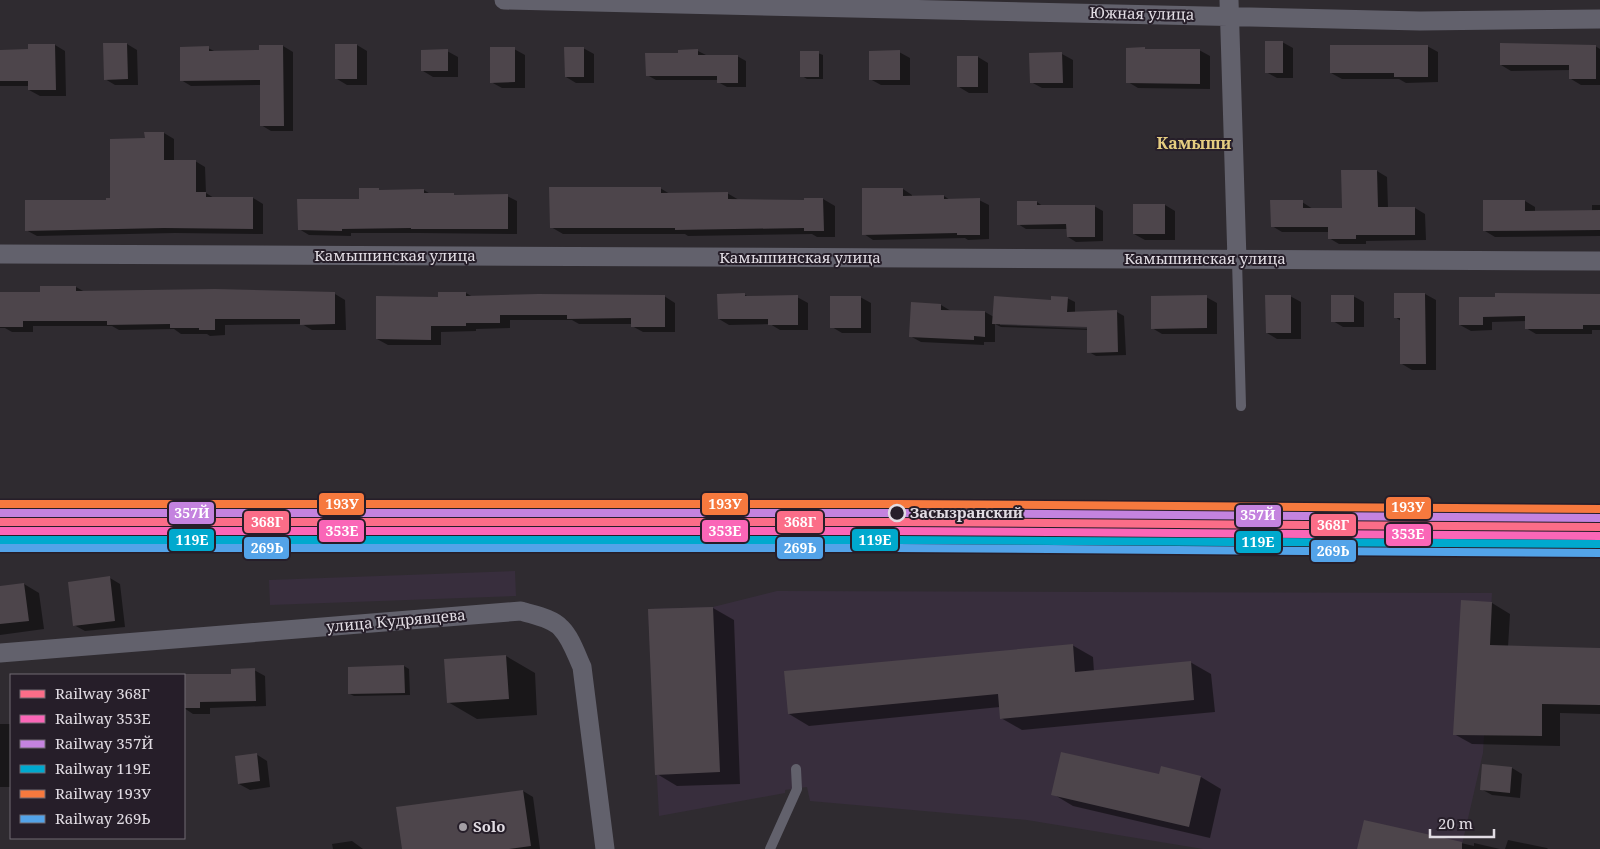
<svg xmlns="http://www.w3.org/2000/svg" width="1600" height="849" font-family="'Noto Serif',serif">
	<style>
		.built { fill: #382e3d }
		.shadow { fill: #0007; fill-rule: evenodd }
		.building { fill: #4d454b }
		.lines { fill: none; stroke-linecap: round; stroke-linejoin: round }
		.service { stroke: #62616c; stroke-width: 10 }
		.minor { stroke: #62616c; stroke-width: 19 }
		.rail-1-casing { stroke: #261e29; stroke-width: 11 }
		.rail-2-casing { stroke: #261e29; stroke-width: 11 }
		.rail-3-casing { stroke: #261e29; stroke-width: 11 }
		.rail-4-casing { stroke: #261e29; stroke-width: 11 }
		.rail-5-casing { stroke: #261e29; stroke-width: 11 }
		.rail-6-casing { stroke: #261e29; stroke-width: 11 }
		.rail-1 { stroke: #fb6d88; stroke-width: 8 }
		.rail-2 { stroke: #fa66b7; stroke-width: 8 }
		.rail-3 { stroke: #c483df; stroke-width: 8 }
		.rail-4 { stroke: #00a9ce; stroke-width: 8 }
		.rail-5 { stroke: #f6793e; stroke-width: 8 }
		.rail-6 { stroke: #53a3e8; stroke-width: 8 }
		.stop-dot { fill: #261e29; stroke: #e1dce3; stroke-width: 2.5 }
		.poi-dot { fill: #a39ea4; stroke: #261e29; stroke-width: 2 }
		.labels { text-anchor: middle; stroke-width: 4; stroke-linejoin: round; paint-order: stroke }
		.street-label { font-size: 15px; fill: #e1dce3; stroke: #261e29 }
		.stop-label { font-size: 15px; font-weight: bold; fill: #e1dce3; stroke: #261e29; text-anchor: start }
		.poi-label { font-size: 15px; font-weight: bold; fill: #e1dce3; stroke: #261e29; text-anchor: start }
		.neighbourhood-label { font-size: 16px; font-weight: bold; fill: #e5cd80; stroke: #261e29 }
		.line-badge { stroke: #261e29; stroke-width: 2 }
		.badge-label { font-size: 14px; text-anchor: middle; font-weight: bold; fill: #fff }
	</style>
	<rect width="100%" height="100%" fill="#2f2b30"/>
	<path class="built" d="M515,571L516,596L270,605L269,580Z
		M777,591L1492,593L1483,753L1461,849H1203L1027,820L810,801L807,787L785,790V793L659,816L648,609L713,607Z"/>
	<path class="shadow" d="M1282,42L1293,48V78H1277L1266,72Z
		M127,44L137,50L138,85H115L105,79Z
		M55,45L65,51L66,96H40L29,90V86H0V51H29Z
		M357,45L367,51V85H347L337,79Z
		M261,46H283L293,52V131H271L261,125V85L191,86L181,80L208,48L216,52L261,51Z
		M1427,46L1438,52V82L1406,83L1399,79H1342L1331,73Z
		M1595,46L1600,49V85H1581L1571,79V70L1511,71L1501,65Z
		M583,48L594,54V83H576L566,77Z
		M514,49L525,55V88H502L491,82Z
		M1144,49L1148,50H1199L1210,56V89L1138,88L1128,82Z
		M447,51L458,57V77H433L423,71Z
		M698,51L708,56H737L746,61V87H727L718,82V80H656L647,75L679,54Z
		M899,52L910,58V85H881L870,79Z
		M818,53L823,55V79H807L802,76Z
		M1031,54H1062L1073,60V88H1042L1031,82Z
		M978,57L988,63V93H969L959,87Z
		M164,133L174,139V161H195L205,167L206,193L214,198H253L263,204V234L175,233L37,236L26,230L111,199L146,140Z
		M1343,171H1377L1387,177L1388,208H1415L1425,214L1426,240L1366,241V244H1339L1329,238V232H1282L1272,226L1302,202L1313,209H1343Z
		M660,188L670,194L727,193L739,200L805,201V199H823L835,206V237H817L812,234L688,236L685,234H563L551,227Z
		M903,189L912,195V197L944,196L950,200H979L989,205V239L968,240L965,238L873,240L864,234Z
		M360,190H379L381,191L424,190L432,195H453L456,196H507L517,201V234L420,233H351V236L309,235L299,229L360,200Z
		M1525,201L1535,207V212L1592,211V205H1600V236L1495,237L1485,231Z
		M1037,202L1044,207L1094,206L1103,211V241L1076,242L1068,237V229H1026L1018,224Z
		M1165,205L1175,211V240H1145L1134,234Z
		M76,287L85,292L335,294L345,300L346,330H312L302,324L225,325V335L210,336L207,334H181L174,329L119,330L112,326H33V332H12L5,328H0V293H41Z
		M466,293L473,297L664,296L675,303V332H643L632,326V324H579L572,320H510V328L476,329V331L441,332V345H388L377,339L440,298Z
		M1425,294L1436,300V370H1412L1402,364L1401,321L1395,317V295Z
		M719,295H745L749,297H797L808,303V330H780L770,324L729,325L719,319Z
		M1600,295V330H1592V334H1536L1526,328V321L1492,322V330L1471,331L1460,325L1497,298Z
		M1290,296L1301,302V339H1277L1267,333Z
		M1353,296L1364,302V327H1343L1333,321Z
		M860,297L871,303V333H842L832,327Z
		M1206,297L1217,303V334H1162L1152,328Z
		M1067,298L1075,302V313L1117,312L1124,316L1126,355L1096,356L1089,352L1088,330L1001,327L995,324V342H984V345L921,342L910,336L941,305L951,311L985,312L994,317ZM1000,323L1093,326V329L1000,325Z
		M110,578L120,584L125,627L85,631L74,625Z
		M24,584L39,593L44,629L0,635V587Z
		M1492,603L1510,614L1508,647L1600,649V714L1560,713V746L1472,744L1454,734Z
		M713,608L734,620L740,784L677,786L657,774Z
		M1072,645L1093,657L1094,672L1190,662L1211,674L1215,712L1022,730L1001,718L1000,707L809,726L789,714Z
		M506,656L535,673L537,715L477,719L448,702Z
		M404,666L409,669L410,695L354,696L350,694Z
		M254,670L265,676L266,706L210,708V714H193L184,708V675H232Z
		M0,724H11V787H0Z
		M256,754L267,761L270,787L250,790L239,784Z
		M1512,768L1522,774L1520,798L1492,795L1481,789Z
		M1160,776L1201,777L1221,789L1210,838L1073,806L1053,794Z
		M523,791L533,797L540,849H403Z
		M1365,821L1474,846V843L1500,849H1359Z
		M1508,840L1547,848L1548,849H1505Z
		M352,841L363,849H333L332,844Z"/>
	<path class="building" d="M1265,41H1283V73H1265Z
		M103,43H127L128,79L104,80Z
		M1500,43L1596,45V79H1569V65H1500Z
		M28,44H55L56,90H28V81H0V50L28,49Z
		M335,44H357V79H335Z
		M259,45H283L284,126H260V80L180,81V47L209,46V51L259,50Z
		M1330,45H1428V77H1394V73H1330Z
		M490,47H515V82L490,83Z
		M564,47H584V77H565Z
		M1145,47V49H1200V84L1126,83V48Z
		M448,49V71H421V50Z
		M698,49V55H738V83H717V76H646L645,53H678V50Z
		M900,50V80H869V51Z
		M800,51H819V77H800Z
		M1062,52L1063,83H1030L1029,53Z
		M957,56H978V87H957Z
		M144,132H164V160H196V192H206V197H253V229L164,228L25,231V200H106V198H110V139L145,138Z
		M1341,170H1377L1378,207H1415V235H1356V239H1328V227H1271L1270,200H1303V208H1342Z
		M549,187H661V193L728,192V199L804,200V198H823L824,231H804V228L675,230V228H550Z
		M359,188H379V190L424,189V193H454V195L508,194V229H411V228L342,229V231L298,230L297,199H359Z
		M862,188H903V196L944,195V199L980,198V235H957V233L862,235Z
		M1483,200H1525V211L1600,210V230L1483,231Z
		M1017,201H1037V205H1095V237H1067L1066,224L1017,225Z
		M1133,204H1165V234H1133Z
		M40,286H76V291L215,289L335,292V324L300,325V319H215V330H199V328H170V324L107,325V321H23V327H0V292H40Z
		M438,292H466V296L538,294L665,295V327H631V318L567,319V315H500V323H466V326H431V340L376,339V296L438,297Z
		M745,293V296L798,295V325H768V319H718L717,294Z
		M1394,293H1425L1426,364H1400V318H1394Z
		M1495,293L1600,294V325H1583V329H1525V316L1483,317V325H1459V297H1495Z
		M1207,295V328L1151,329V296Z
		M1265,295H1291V333H1266Z
		M1331,295H1354V322H1331Z
		M830,296H861V328H830Z
		M994,296L1051,300V296L1068,297L1067,312L1117,310L1118,352L1087,353V327L992,324Z
		M911,302L941,304V310L985,311V337L974,336V340L909,337Z
		M110,576L115,621L73,626L68,582Z
		M24,583L29,621L0,624V586Z
		M1461,600L1492,602L1490,645L1600,648V705L1542,704V736L1453,735Z
		M713,607L720,772L655,775L648,609Z
		M1073,644L1075,672L1191,661L1194,700L1000,719L998,694L788,714L784,671Z
		M506,655L509,699L447,703L444,659Z
		M404,665L405,693L348,694V667Z
		M255,668L256,701L200,702V708H184V674H231V669Z
		M1061,752L1159,774L1161,766L1201,776L1189,827L1051,795Z
		M257,753L260,781L238,784L235,756Z
		M1482,764L1512,767L1510,793L1480,790Z
		M523,790L531,846L509,849H402L396,807Z
		M1364,820L1462,842V849H1357Z"/>
	<g class="lines">
		<path class="service" d="M1237,260L1241,406
			M770,849L797,789L796,769"/>
		<path class="minor" d="M504,0L1420,21L1600,19
			M1229,0L1237,260
			M0,254L1600,261
			M0,653L521,611C533,615 552,618 561,628C571,638 576,654 582,667L605,849"/>
		<defs>
			<path id="rail-1" d="M0,522H897L1600,527"/>
			<path id="rail-2" d="M0,531H897L1600,536"/>
			<path id="rail-3" d="M0,513H897L1600,518"/>
			<path id="rail-4" d="M0,540H897L1600,544"/>
			<path id="rail-5" d="M0,504H897L1600,509"/>
			<path id="rail-6" d="M0,548H897L1600,553"/>
		</defs>
		<use href="#rail-1" class="rail-1-casing"/>
		<use href="#rail-2" class="rail-2-casing"/>
		<use href="#rail-3" class="rail-3-casing"/>
		<use href="#rail-4" class="rail-4-casing"/>
		<use href="#rail-5" class="rail-5-casing"/>
		<use href="#rail-6" class="rail-6-casing"/>
		<use href="#rail-1" class="rail-1"/>
		<use href="#rail-2" class="rail-2"/>
		<use href="#rail-3" class="rail-3"/>
		<use href="#rail-4" class="rail-4"/>
		<use href="#rail-5" class="rail-5"/>
		<use href="#rail-6" class="rail-6"/>
	</g>
	<circle class="stop-dot" cx="897" cy="513" r="8"/>
	<circle class="poi-dot" cx="463" cy="827" r="5"/>
	<g class="labels">
		<g class="street-label">
			<text transform="translate(1142 14) rotate(1)" y="5">Южная улица</text>
			<text x="395" y="261">Камышинская улица</text>
			<text x="800" y="263">Камышинская улица</text>
			<text x="1205" y="264">Камышинская улица</text>
			<text transform="translate(396 621) rotate(-5)" y="5">улица Кудрявцева</text>
		</g>
		<g class="stop-label">
			<text x="910" y="518">Засызранский</text>
		</g>
		<g class="poi-label">
			<text x="473" y="832">Solo</text>
		</g>
		<g class="neighbourhood-label">
			<text x="1194" y="149">Камыши</text>
		</g>
	</g>
	<g class="line-badge">
		<rect x="318" y="492" width="47" height="24" rx="5" fill="#f6793e"/>
		<rect x="701" y="492" width="48" height="24" rx="5" fill="#f6793e"/>
		<rect x="1385" y="496" width="47" height="24" rx="5" fill="#f6793e"/>
		<rect x="168" y="501" width="47" height="24" rx="5" fill="#c483df"/>
		<rect x="1235" y="504" width="47" height="24" rx="5" fill="#c483df"/>
		<rect x="243" y="510" width="47" height="24" rx="5" fill="#fb6d88"/>
		<rect x="776" y="510" width="48" height="24" rx="5" fill="#fb6d88"/>
		<rect x="1310" y="513" width="47" height="24" rx="5" fill="#fb6d88"/>
		<rect x="318" y="519" width="47" height="24" rx="5" fill="#fa66b7"/>
		<rect x="701" y="519" width="48" height="24" rx="5" fill="#fa66b7"/>
		<rect x="1385" y="523" width="47" height="24" rx="5" fill="#fa66b7"/>
		<rect x="168" y="528" width="47" height="24" rx="5" fill="#00a9ce"/>
		<rect x="851" y="528" width="48" height="24" rx="5" fill="#00a9ce"/>
		<rect x="1235" y="530" width="47" height="24" rx="5" fill="#00a9ce"/>
		<rect x="243" y="536" width="47" height="24" rx="5" fill="#53a3e8"/>
		<rect x="776" y="536" width="48" height="24" rx="5" fill="#53a3e8"/>
		<rect x="1310" y="539" width="47" height="24" rx="5" fill="#53a3e8"/>
	</g>
	<g class="badge-label">
		<text x="342" y="509">193У</text>
		<text x="725" y="509">193У</text>
		<text x="1408" y="512">193У</text>
		<text x="192" y="518">357Й</text>
		<text x="1258" y="520">357Й</text>
		<text x="267" y="527">368Г</text>
		<text x="800" y="527">368Г</text>
		<text x="1333" y="530">368Г</text>
		<text x="342" y="536">353Е</text>
		<text x="725" y="536">353Е</text>
		<text x="1408" y="539">353Е</text>
		<text x="192" y="545">119Е</text>
		<text x="875" y="545">119Е</text>
		<text x="1258" y="547">119Е</text>
		<text x="267" y="553">269Ь</text>
		<text x="800" y="553">269Ь</text>
		<text x="1333" y="556">269Ь</text>
	</g>
	<rect x="10" y="674" width="175" height="165" fill="#261e29" stroke="#716a73"/>
	<rect x="20" y="690" width="25" height="8" fill="#fb6d88" stroke="#716a73"/>
	<text x="55" y="699" font-size="15" fill="#e1dce3">Railway 368Г</text>
	<rect x="20" y="715" width="25" height="8" fill="#fa66b7" stroke="#716a73"/>
	<text x="55" y="724" font-size="15" fill="#e1dce3">Railway 353Е</text>
	<rect x="20" y="740" width="25" height="8" fill="#c483df" stroke="#716a73"/>
	<text x="55" y="749" font-size="15" fill="#e1dce3">Railway 357Й</text>
	<rect x="20" y="765" width="25" height="8" fill="#00a9ce" stroke="#716a73"/>
	<text x="55" y="774" font-size="15" fill="#e1dce3">Railway 119Е</text>
	<rect x="20" y="790" width="25" height="8" fill="#f6793e" stroke="#716a73"/>
	<text x="55" y="799" font-size="15" fill="#e1dce3">Railway 193У</text>
	<rect x="20" y="815" width="25" height="8" fill="#53a3e8" stroke="#716a73"/>
	<text x="55" y="824" font-size="15" fill="#e1dce3">Railway 269Ь</text>
	<path d="M1430 829v8h64v-8" fill="none" stroke="#e1dce3" stroke-width="2.5"/>
	<text x="1438" y="829" font-size="15" fill="#e1dce3" stroke="#261e29" stroke-width="4" paint-order="stroke">20 m</text>
</svg>
